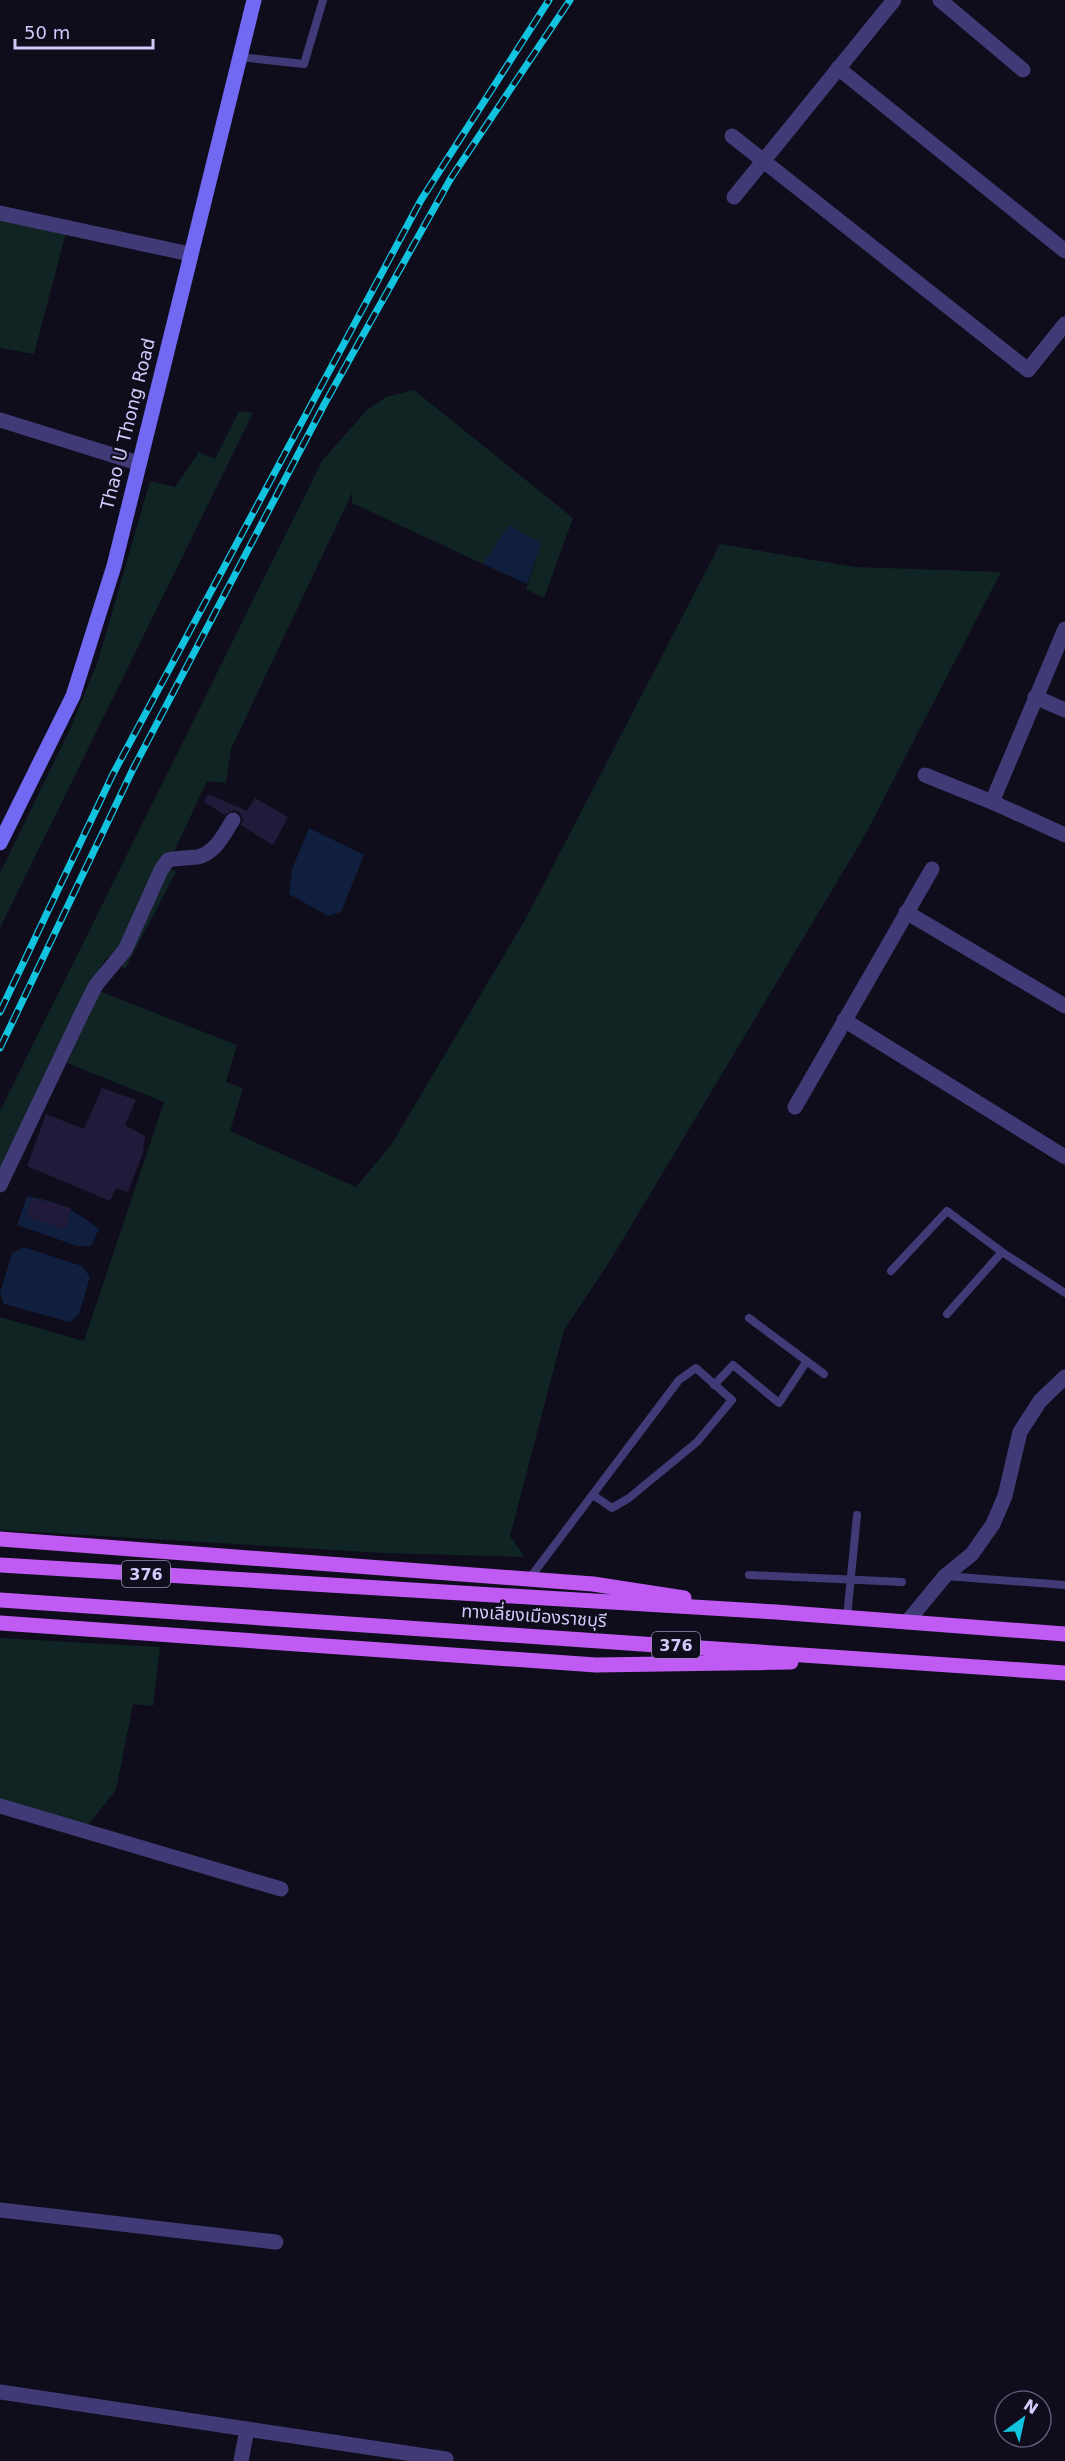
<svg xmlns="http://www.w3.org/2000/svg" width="1065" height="2461" font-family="'DejaVu Sans','Noto Sans Thai',sans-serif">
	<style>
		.green { fill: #102424 }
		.water { fill: #0f1f3d }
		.building { fill: #221a3a }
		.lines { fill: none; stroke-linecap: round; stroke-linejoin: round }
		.lane { stroke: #403b76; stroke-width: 8 }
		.street { stroke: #403b76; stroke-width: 15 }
		.secondary { stroke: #7269f3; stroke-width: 15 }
		.primary { stroke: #bf5af2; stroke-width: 15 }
		.rail-casing { stroke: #12c3e0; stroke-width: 7 }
		.rail { stroke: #0f0c1b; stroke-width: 4.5; stroke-dasharray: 14; stroke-linecap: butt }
		.labels { text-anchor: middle; stroke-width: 4.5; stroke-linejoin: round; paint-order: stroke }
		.shield { fill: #0f0c1b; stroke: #9891b8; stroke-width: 1.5 }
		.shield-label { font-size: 16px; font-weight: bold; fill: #d2cafb }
		.street-label { font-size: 18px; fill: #d2cafb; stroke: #0f0c1b }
	</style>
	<rect width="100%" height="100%" fill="#0f0c1b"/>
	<path class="green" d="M0,219L66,233L34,354L0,348Z
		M414,390L573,518L544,598L526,589L541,543L509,526L483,564L352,503V493L231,749L226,783L207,781L167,867L176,872L125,969L107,957L97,973L0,1169V1111L322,461L367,410L386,397Z
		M239,411L253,413L0,928V873L70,729L98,661L150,481L175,487L199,452L215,459Z
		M720,544L855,567L1001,572L865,835L610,1261L564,1330L510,1536L525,1557L384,1553L0,1530V1317L84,1341L164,1102L67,1063L99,991L237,1045L226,1082L243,1088L230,1131L356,1187L391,1145L525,920Z
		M0,1638L160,1647L153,1706L133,1704L116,1790L85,1829L0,1800Z"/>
	<path class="water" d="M509,525L541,543L527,584L483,564Z
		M309,828L364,855L341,912L328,916L289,894L292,869Z
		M27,1196C61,1202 72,1209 99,1229L91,1246H77L17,1225Z
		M24,1247L82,1266L90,1277L79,1314L70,1322L4,1304L0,1293L12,1253Z"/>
	<path class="building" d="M208,794L247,811L255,798L288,817L273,845L241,825L243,820L239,812L233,810L225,815L204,802Z
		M102,1088L136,1100L125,1125L145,1136L143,1153L128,1192L116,1188L110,1201L27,1166L46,1114L84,1129Z
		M32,1198L71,1208L65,1229L26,1216Z"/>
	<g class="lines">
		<path class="lane" d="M239,57L304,64L323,0
			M891,1271L947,1211L1002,1252L1065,1293
			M947,1314L1002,1252
			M749,1318L824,1374
			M714,1385L733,1365L779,1403L807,1361
			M749,1575L902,1582
			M945,1576L1065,1585
			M529,1579L679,1380L696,1368L732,1400L697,1442L629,1498L612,1508L593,1495
			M847,1617L857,1515"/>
		<path class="street" d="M940,0L1023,70
			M838,68L1065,251
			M732,136L1028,370L1065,324
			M734,197L894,0
			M0,213L190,254
			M0,420L138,463
			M1035,697L1065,710
			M925,775L992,802L1065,835
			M992,802L1065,629
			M906,912L1065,1006
			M844,1020L1065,1157
			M795,1107L932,869
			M0,1185L81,1015L96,985L125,950L161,870L168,860C178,858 187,858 197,857C215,854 224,834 233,820
			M907,1622L945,1576L972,1554L993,1524L1005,1496L1020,1432L1040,1401L1065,1377
			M0,1806L281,1889
			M0,2210L276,2242
			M0,2392L446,2459
			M241,2461L247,2429"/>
		<path class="secondary" d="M0,843L73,696L114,566L254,0"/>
		<path class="primary" d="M0,1539L593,1584L684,1598
			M0,1565L776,1612L1065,1634
			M0,1600L1065,1673
			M0,1623L596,1665L791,1662"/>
		<defs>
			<path id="rail" d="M0,1012L113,774L421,200L549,0
				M0,1048L133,769L325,403L451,178L570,0"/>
		</defs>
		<use href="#rail" class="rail-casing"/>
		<use href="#rail" class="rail"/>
	</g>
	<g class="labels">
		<g class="shield">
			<rect x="122" y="1561" width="48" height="26" rx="4.5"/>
			<rect x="652" y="1632" width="48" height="26" rx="4.5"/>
		</g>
		<g class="shield-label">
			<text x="146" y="1580">376</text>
			<text x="676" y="1651">376</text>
		</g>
		<g class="street-label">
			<text transform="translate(128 424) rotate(-76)" y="6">Thao U Thong Road</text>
			<text transform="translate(534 1616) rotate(4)" y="6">ทางเลี่ยงเมืองราชบุรี</text>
		</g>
	</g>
	<g transform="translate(1023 2419) rotate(33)"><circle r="28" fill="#0f0c1b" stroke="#5d5875" stroke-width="1.5"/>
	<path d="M0-4.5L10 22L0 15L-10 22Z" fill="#12c3e0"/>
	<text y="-9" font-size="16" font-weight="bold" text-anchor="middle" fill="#d2cafb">N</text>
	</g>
	<path d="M15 39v9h138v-9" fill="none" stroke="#d2cafb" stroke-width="3"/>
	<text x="24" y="39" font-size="18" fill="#d2cafb" stroke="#0f0c1b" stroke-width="4.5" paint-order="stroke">50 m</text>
</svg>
